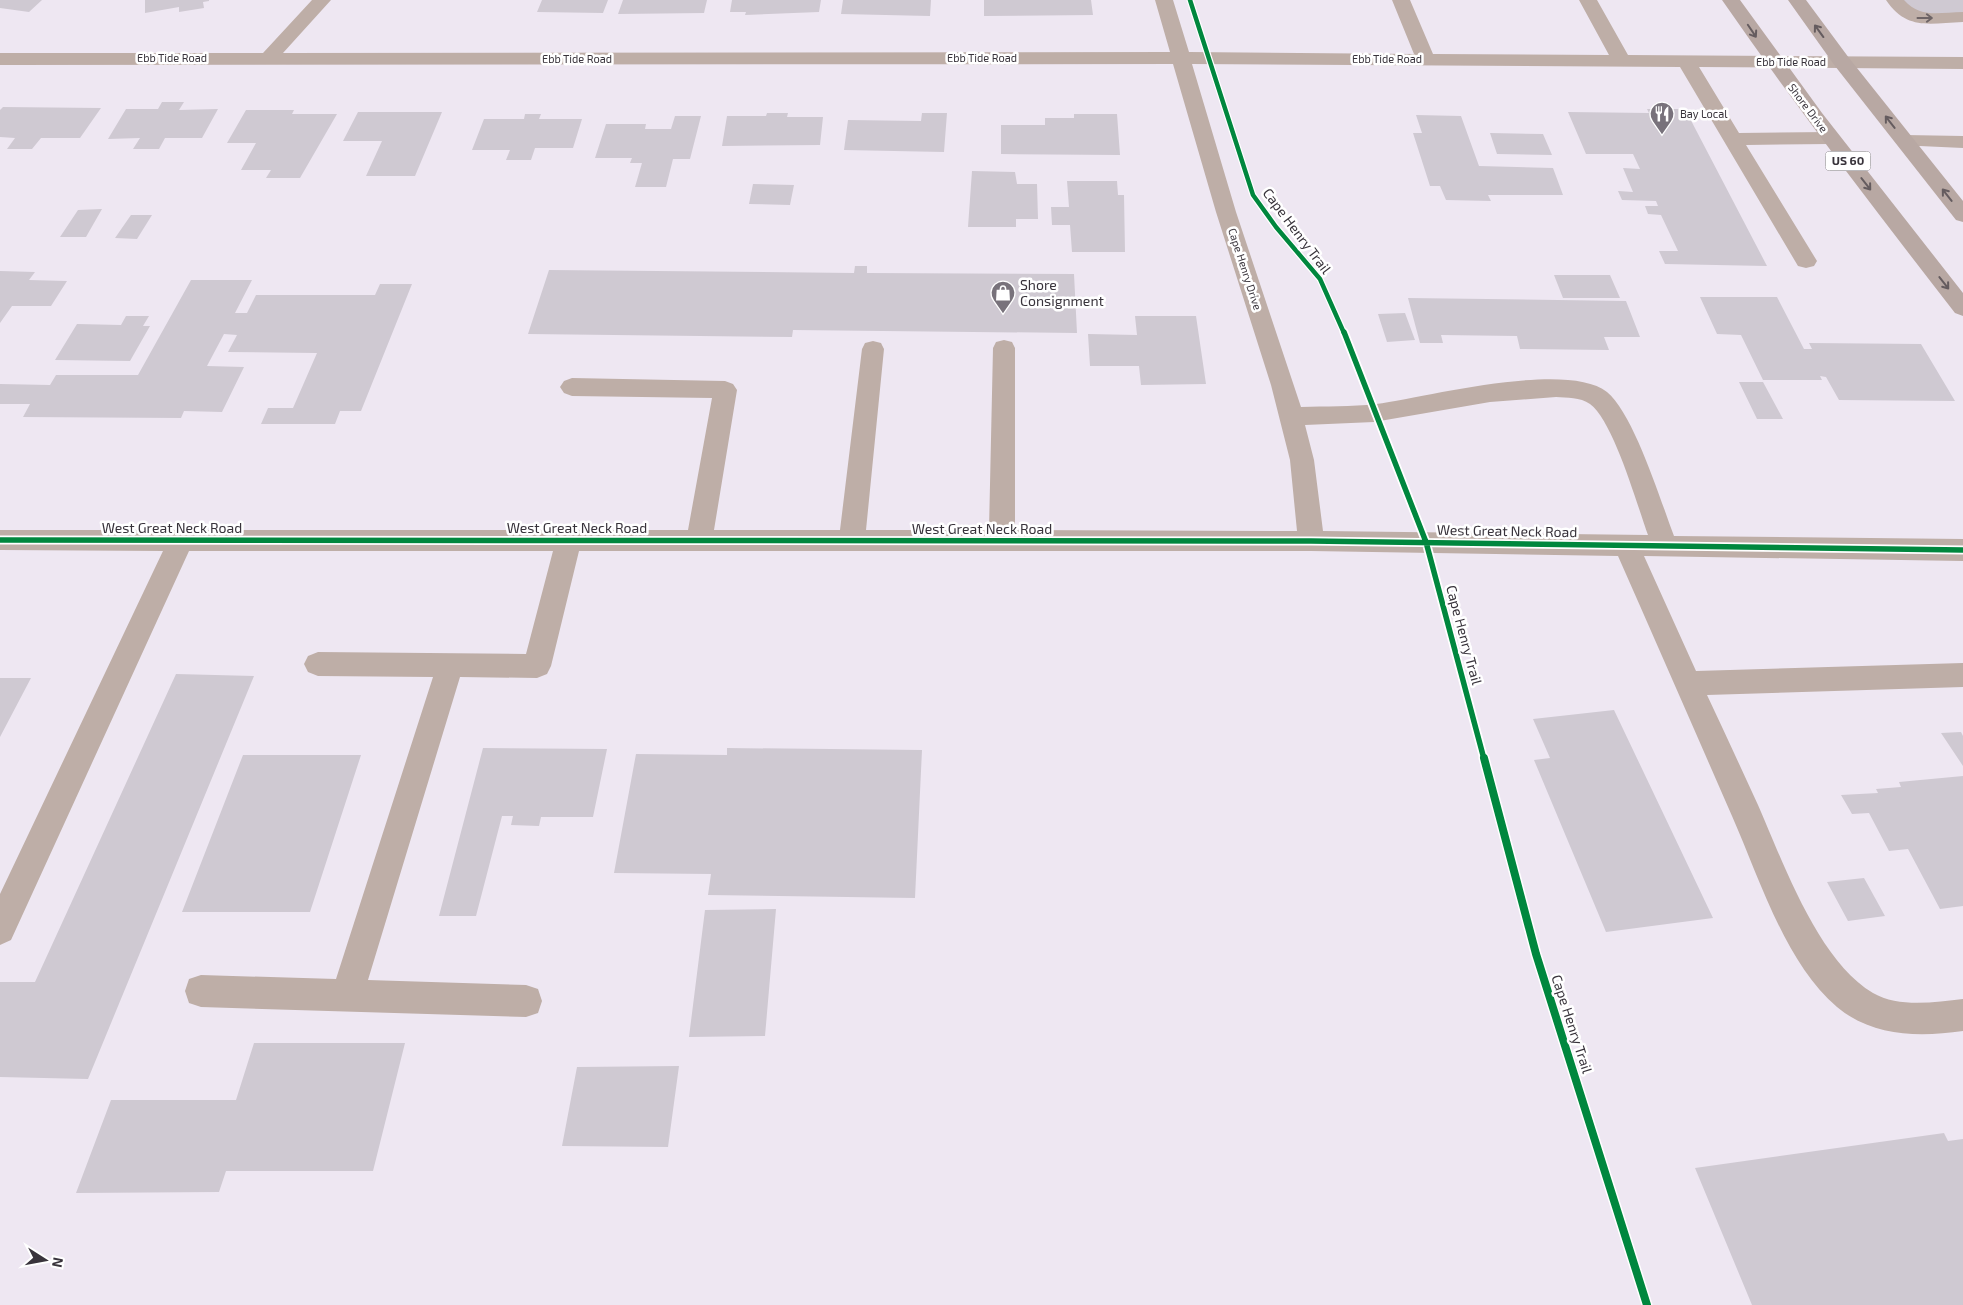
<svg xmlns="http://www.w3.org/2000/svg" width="1963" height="1305" font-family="'Exo 2',sans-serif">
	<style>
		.building { fill: #cfc9d2 }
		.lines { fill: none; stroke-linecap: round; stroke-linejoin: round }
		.minor { fill: #beaea7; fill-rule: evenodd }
		.highway { fill: #b8a8a3; fill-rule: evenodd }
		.cycleway-far2-casing { stroke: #fff; stroke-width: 7 }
		.cycleway-far1-casing { stroke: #fff; stroke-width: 9 }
		.cycleway-casing { stroke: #fff; stroke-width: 11 }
		.cycleway-far2 { stroke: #00873e; stroke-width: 4.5 }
		.cycleway-far1 { stroke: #00873e; stroke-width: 5.5 }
		.cycleway { stroke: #00873e; stroke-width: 8 }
		.oneway { stroke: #6e6466 }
		.oneway2 { stroke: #655c5f }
		.labels { text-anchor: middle; stroke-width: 5; stroke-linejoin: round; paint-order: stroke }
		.far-street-label { font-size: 11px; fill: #38333b; stroke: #fff }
		.far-poi-label { font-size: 11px; fill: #38333b; stroke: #fff; text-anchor: start }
		.shield { fill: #fff; stroke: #747076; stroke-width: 1 }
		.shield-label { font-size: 12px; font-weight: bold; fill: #38333b }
		.street-label { font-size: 14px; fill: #38333b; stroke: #fff }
		.poi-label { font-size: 14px; fill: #38333b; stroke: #fff; text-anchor: start }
	</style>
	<rect width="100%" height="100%" fill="#eee7f2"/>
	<path class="building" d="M0,0H42L29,12L0,8Z
		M145,0H209V1L203,2L204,8L179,12V7L145,13Z
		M542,0H608L603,13L537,12Z
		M623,0H707L704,13L618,14Z
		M732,0H821L819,12L745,15L746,12H730Z
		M843,0H931L930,16L841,14Z
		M984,0H1091L1093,15L984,16Z
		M1901,0H1963V14L1913,16Z
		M162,102H184L179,110L218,109L202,138H165L159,149H133L140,138L108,139L126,109H158Z
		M3,107L101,108L80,138H41L32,149H7L15,138L0,137V110Z
		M1647,109H1685L1767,266L1665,264L1659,251H1678L1661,215L1648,214L1645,206H1658L1656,201L1622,200L1618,191L1633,192L1623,168L1640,169L1633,154H1586L1568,112L1649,113Z
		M246,110H294L292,114H337L300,178H266L271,170H241L256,143H227Z
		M358,112H442L415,176H366L382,141H343Z
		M767,113H788L787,117H823L820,145L722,146L727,116H766Z
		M922,113H947L944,152L844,150L848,120L921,121Z
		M525,114H541L539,119H582L573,148H535L531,160H506L510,150H472L484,119H524Z
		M1074,114H1117L1120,155L1001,154V125H1045V118H1074Z
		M1416,115L1461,116L1479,166L1553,168L1563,195H1488L1491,201L1446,200L1440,186H1430L1413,133H1422Z
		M675,116H701L690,159H673L666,187H635L642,163H630L632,158H595L606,124H646L645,129H671Z
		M1490,133L1543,134L1552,155L1497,154Z
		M972,171L1015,172L1017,184H1037L1038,219H1016V227H968Z
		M1067,181H1117L1118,195H1124L1125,252H1072L1070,225H1052L1051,207H1069Z
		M753,184L794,185L790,205L749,204Z
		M102,209L86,237H60L78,210Z
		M131,215H152L137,239L115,238Z
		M855,266H867V273L1074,274L1077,333L793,330L792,337L528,334L549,270L854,273Z
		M0,271L35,272L29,280L67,281L51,306H12L0,323Z
		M1554,275H1610L1620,298H1563Z
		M191,280H252L235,313H247L256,295H375L380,284H412L361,411H340L335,424H261L268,408H293L317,353L228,352L237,335L224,334L207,366L244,367L222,412L184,411L181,418L23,417L30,404H0V384L50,385L56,375H138Z
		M1700,297H1777L1804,349H1812L1809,343L1921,344L1955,401L1839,400L1826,377L1820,376L1822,380H1763L1741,335L1717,334Z
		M1408,298L1626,301L1640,337H1604L1609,350L1520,349L1517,336L1441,335L1443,343H1420Z
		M1405,313L1415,340L1387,342L1378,314Z
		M126,316H149L143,326H150L130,361L55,360L77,324L121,325Z
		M1135,316H1196L1206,384L1141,385L1139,366H1090L1088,334L1137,335Z
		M1739,382H1763L1783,419H1757Z
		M176,674L254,676L88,1079L0,1077V982H35Z
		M0,678H31L0,737Z
		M1614,710L1713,918L1606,932L1534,760L1550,758L1533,719Z
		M1961,732L1963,736V766L1941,733Z
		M483,748L607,749L593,817H541L539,826L511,825L513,816H502L476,916H439Z
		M727,748L922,750L915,898L708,895L711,874L614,873L636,754L727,755Z
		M243,755H361L310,912H182Z
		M1963,776V906L1940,909L1908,849L1889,851L1869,813L1852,814L1841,795L1878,793L1876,789L1901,787L1899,782Z
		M1864,878L1885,916L1848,921L1827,882Z
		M776,909L765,1036L689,1037L705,910Z
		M254,1043H405L373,1171H226L219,1192L76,1193L111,1100H236Z
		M679,1066L668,1147L562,1146L577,1067Z
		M1944,1133L1948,1141L1963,1139V1305H1752L1695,1168Z"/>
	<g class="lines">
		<path class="minor" d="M312,0H331L283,53L1170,52L1155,0H1173L1189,52L1414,54L1392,0H1410L1433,54L1609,55L1579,0H1597L1628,55L1963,57V69L1699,67L1739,133L1830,132L1837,134L1840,138L1837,142L1830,144L1746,145L1817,261L1814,266L1806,268L1798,266L1680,67L1192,64L1236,212L1301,407C1326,406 1351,407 1376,404C1427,397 1567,360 1607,392C1634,414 1661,502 1674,536L1963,539V561L1644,556L1696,671L1963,663V687L1707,695C1724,731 1741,768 1758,805C1783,862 1818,961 1873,993C1899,1008 1935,1002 1963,999V1031C1919,1037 1873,1037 1837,1007C1785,963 1759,877 1732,816C1694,729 1656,642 1618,556L1311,551H579L551,666L547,674L537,678L460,677L368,980L526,985L538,989L542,1001L538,1013L526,1017L201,1007L189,1003L185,991L189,979L201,975L336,979L433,677L318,676L308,672L304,664L308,656L318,652L526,654L553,551H189L11,940L0,945V894L163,551L0,550V530H688L712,398L572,396L564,393L560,387L564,381L572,378L725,381L733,384L737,390L714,530H840L862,349L865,343L873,341L881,343L884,349L866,530H989L993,348L996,342L1004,340L1012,342L1015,348V530L1297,531L1290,460L1271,385L1216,212L1173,64L0,65V53H263ZM1556,397C1567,398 1580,397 1590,404C1614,422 1637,505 1648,535L1323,531L1314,460L1305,425L1374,422L1490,402Z
			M1886,0H1904C1921,19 1940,12 1963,12V22C1930,23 1907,31 1886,0Z
			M1905,135L1963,136V148L1898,145L1895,141L1898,137Z"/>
		<path class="highway" d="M1722,0H1740L1822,113L1963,293V316L1955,313C1875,210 1796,107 1722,0Z
			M1788,0H1806L1849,58L1963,201V222L1956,220L1835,66Z"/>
		<defs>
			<path id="cycleway-far2" d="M1190,0L1253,195L1276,227L1320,279L1344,333"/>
			<path id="cycleway-far1" d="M1344,332L1426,542L1484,759
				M0,540L1311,541L1963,550"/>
			<path id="cycleway" d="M1484,758L1536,954L1647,1305"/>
		</defs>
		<use href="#cycleway-far2" class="cycleway-far2-casing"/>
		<use href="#cycleway-far1" class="cycleway-far1-casing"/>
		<use href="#cycleway" class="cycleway-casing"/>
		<use href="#cycleway-far2" class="cycleway-far2"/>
		<use href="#cycleway-far1" class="cycleway-far1"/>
		<use href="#cycleway" class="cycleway"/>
	</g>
	<defs><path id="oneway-shaft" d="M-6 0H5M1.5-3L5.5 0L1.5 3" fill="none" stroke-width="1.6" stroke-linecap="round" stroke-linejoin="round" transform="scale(1.25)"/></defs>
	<use class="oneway" href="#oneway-shaft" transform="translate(1925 18)"/>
	<g class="oneway2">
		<use href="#oneway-shaft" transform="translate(1752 31) rotate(56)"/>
		<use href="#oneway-shaft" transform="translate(1819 31) rotate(-126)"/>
		<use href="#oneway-shaft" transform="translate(1890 122) rotate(-128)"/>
		<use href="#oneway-shaft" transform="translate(1866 184) rotate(52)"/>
		<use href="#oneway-shaft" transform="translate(1947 195) rotate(-128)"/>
		<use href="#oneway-shaft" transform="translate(1944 283) rotate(52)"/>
	</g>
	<defs>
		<symbol id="restaurant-pin" viewBox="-11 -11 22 30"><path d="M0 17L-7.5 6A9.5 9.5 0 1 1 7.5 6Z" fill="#78727b" stroke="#fff"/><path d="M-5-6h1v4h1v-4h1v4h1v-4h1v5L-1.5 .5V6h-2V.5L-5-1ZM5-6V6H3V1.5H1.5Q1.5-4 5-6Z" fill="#fff"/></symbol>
		<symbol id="shop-pin" viewBox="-11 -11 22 30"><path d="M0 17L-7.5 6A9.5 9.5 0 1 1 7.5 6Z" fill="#78727b" stroke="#fff"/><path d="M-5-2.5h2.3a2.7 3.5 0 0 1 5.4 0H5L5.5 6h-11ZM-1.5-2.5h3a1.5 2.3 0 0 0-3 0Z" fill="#fff"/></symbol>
	</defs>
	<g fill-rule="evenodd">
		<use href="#restaurant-pin" x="1648" y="100" width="28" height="38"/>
		<use href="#shop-pin" x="989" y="279" width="28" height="38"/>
	</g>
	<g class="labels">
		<g class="far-street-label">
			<text x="172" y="62">Ebb Tide Road</text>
			<text x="982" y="62">Ebb Tide Road</text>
			<text x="577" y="63">Ebb Tide Road</text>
			<text x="1387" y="63">Ebb Tide Road</text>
			<text x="1791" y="66">Ebb Tide Road</text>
			<text transform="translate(1808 108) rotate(53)" y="4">Shore Drive</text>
			<text transform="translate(1245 269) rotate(72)" y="4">Cape Henry Drive</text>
		</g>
		<g class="far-poi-label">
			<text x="1680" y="118">Bay Local</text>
		</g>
		<rect class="shield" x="1825.5" y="151.5" width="45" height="19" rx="4"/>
		<g class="shield-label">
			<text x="1848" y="165">US 60</text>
		</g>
		<g class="street-label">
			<text transform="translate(1297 231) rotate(53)" y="5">Cape Henry Trail</text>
			<text x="172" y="533">West Great Neck Road</text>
			<text x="577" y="533">West Great Neck Road</text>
			<text x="982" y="534">West Great Neck Road</text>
			<text transform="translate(1507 531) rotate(1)" y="5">West Great Neck Road</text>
			<text transform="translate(1464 635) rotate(75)" y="5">Cape Henry Trail</text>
			<text transform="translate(1572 1024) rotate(72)" y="5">Cape Henry Trail</text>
		</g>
		<g class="poi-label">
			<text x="1020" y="290">Shore<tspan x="1020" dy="16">Consignment</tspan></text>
		</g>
	</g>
	<g transform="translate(45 1260) rotate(101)" stroke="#ffffff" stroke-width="4" paint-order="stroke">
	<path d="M0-4L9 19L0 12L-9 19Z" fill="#38333b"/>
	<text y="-8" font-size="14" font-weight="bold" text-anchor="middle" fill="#38333b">N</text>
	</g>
</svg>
